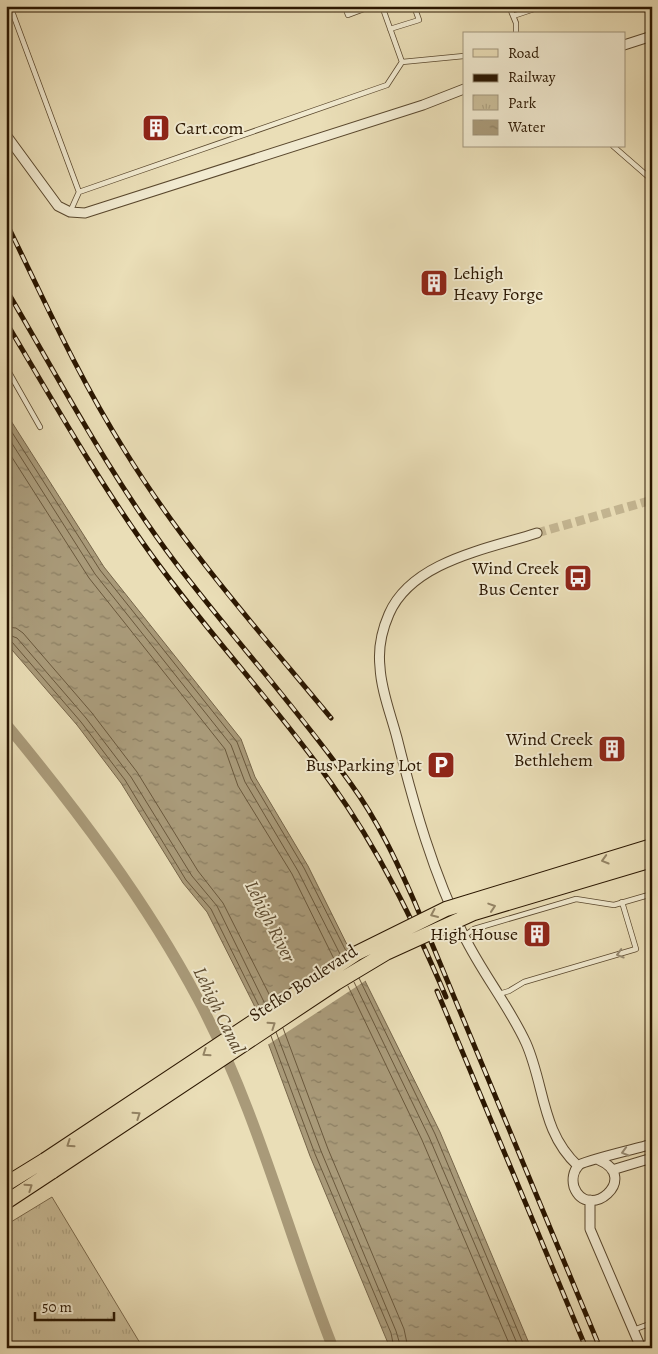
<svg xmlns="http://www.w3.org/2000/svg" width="658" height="1354" font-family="Alegreya,serif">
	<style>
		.park { fill: url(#park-tufts); stroke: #7a694c }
		.water { fill: url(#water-ripples); stroke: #766549 }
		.pier { fill: #eadeb7 }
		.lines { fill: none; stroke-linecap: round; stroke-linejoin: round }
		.shore { stroke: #6a583c; stroke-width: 1 }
		.canal { stroke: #a99a79; stroke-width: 11 }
		.minor-tunnel { stroke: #c4b692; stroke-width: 9; stroke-dasharray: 9 4.5; stroke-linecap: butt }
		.service-casing { stroke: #5a482e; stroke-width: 6 }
		.minor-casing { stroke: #5a482e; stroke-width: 11 }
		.primary-casing { stroke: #2a1600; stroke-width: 16 }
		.service { stroke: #f1ead0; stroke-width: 4.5 }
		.minor { stroke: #f1ead0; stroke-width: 9 }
		.primary { stroke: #eadeb7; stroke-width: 14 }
		.rail-casing { stroke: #2a1600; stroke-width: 5 }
		.rail { stroke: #f1ead0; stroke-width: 3; stroke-dasharray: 9; stroke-linecap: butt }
		.primary-bridge-casing { stroke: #2a1600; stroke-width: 16; stroke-linecap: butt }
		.primary-bridge { stroke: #eadeb7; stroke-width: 14 }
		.oneway { stroke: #948465 }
		.oneway2 { stroke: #978b72 }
		.labels { text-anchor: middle; stroke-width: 4; stroke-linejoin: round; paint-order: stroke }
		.poi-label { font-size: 18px; fill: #2a1600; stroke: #f1ead0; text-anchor: end }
		.street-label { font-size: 18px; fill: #2a1600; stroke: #f1ead0 }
		.water-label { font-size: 19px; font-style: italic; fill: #5d4b30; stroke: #f1ead0 }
	</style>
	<defs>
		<pattern id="park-tufts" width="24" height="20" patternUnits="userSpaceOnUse" patternTransform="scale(1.25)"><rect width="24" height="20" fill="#c9bc98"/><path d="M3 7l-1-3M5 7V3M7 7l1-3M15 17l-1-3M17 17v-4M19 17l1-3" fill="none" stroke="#ada181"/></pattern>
		<pattern id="water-ripples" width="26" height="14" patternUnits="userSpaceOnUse" patternTransform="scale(1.25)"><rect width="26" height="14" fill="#a99a79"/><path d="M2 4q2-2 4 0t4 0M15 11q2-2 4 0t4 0" fill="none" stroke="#8a7d61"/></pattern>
	</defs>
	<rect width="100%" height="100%" fill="#eadeb7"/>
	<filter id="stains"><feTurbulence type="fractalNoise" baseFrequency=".004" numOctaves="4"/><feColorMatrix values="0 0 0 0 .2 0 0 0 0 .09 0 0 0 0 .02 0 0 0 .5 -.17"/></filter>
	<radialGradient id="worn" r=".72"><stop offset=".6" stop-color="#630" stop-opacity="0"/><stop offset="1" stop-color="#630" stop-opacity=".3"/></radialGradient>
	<path class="park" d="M52,1197L143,1348H6V1225Z"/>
	<path class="water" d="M6,413L104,567L241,739L255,777L308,866L440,1132L531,1348H390L310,1156L254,1005L207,912L183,883L121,783L77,725L6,643Z"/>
	<path class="pier" d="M352,947L368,979L266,1046L254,1012Z"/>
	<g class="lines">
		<path class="shore" d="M6,423L100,570L237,742L251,779L304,868L346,951
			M6,434L95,574L231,745L245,782L298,871L340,954
			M6,448L89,578L225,749L238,786L292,874L334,959
			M6,627L16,628L23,633L92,713L137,772L198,871L223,903L272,1000
			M6,634L17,638L86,718L131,777L192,876L217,906L265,1004
			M6,640L12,642L81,722L125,780L186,880L211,909L260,1008
			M359,978L435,1134L525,1348
			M354,982L429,1137L519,1348
			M348,986L422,1140L511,1348
			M283,1028L328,1149L404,1329L408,1348
			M276,1032L321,1151L396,1331L401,1348
			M271,1036L315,1154L391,1333L394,1348"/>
		<path class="canal" d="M6,724C77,810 146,901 198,999C257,1110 287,1232 333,1348"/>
		<path class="minor-tunnel" d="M537,533L652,500"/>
		<defs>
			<path id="service" d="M10,6L79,192L387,85L402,62
				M345,6L348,15L372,6
				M382,6L402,62
				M509,6L516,23V34
				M619,6L627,8L634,6
				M513,16L543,6
				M390,29L419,20L414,6
				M402,62L464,56
				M613,146L652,180
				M70,212L79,192
				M6,367L40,427
				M464,936L474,929L576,899L614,905L652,894
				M499,994L509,991L524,982L636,949L622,902
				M633,1330L652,1323"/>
			<path id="minor" d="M624,45L652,36
				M6,135L58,206L70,212L85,213L423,105L464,89
				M537,533C488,549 412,561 389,614C382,630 378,649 380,667C381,690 391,715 397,738C414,806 433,873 464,936C482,973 509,1006 526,1043C545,1086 541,1132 578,1166
				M599,1160C641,1178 588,1223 574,1187C572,1180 573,1171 579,1165C583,1161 640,1148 652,1144
				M612,1170L652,1158
				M590,1200V1229L641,1348"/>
			<path id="primary" d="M6,1184L45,1160
				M6,1202L53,1171"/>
		</defs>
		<use href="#service" class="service-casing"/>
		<use href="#minor" class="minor-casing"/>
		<use href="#primary" class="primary-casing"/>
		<use href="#service" class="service"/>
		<use href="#minor" class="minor"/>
		<use href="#primary" class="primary"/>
		<defs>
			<path id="rail" d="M6,222C44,300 79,378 125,451C184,547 259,631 331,718
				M6,289C60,381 110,476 175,562C232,637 296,707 351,784C378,821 397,862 415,903L600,1348
				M6,322C50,396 93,472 143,543C201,626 272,700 331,783C379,850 414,922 446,997
				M437,991L586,1348"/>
		</defs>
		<use href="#rail" class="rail-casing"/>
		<use href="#rail" class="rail"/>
		<defs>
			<path id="primary-bridge" d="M45,1160L357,953L446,909L652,846
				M53,1171L336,983L386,953L474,913L652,860"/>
		</defs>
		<use href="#primary-bridge" class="primary-bridge-casing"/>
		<use href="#primary-bridge" class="primary-bridge"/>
	</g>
	<defs><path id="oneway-chevron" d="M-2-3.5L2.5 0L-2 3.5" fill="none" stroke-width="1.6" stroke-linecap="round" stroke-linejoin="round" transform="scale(1.25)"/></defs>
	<g class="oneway">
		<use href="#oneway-chevron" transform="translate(605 860) rotate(164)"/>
		<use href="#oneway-chevron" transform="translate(492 907) rotate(-18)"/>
		<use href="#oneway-chevron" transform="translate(434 914) rotate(156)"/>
		<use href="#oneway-chevron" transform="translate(272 1025) rotate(-34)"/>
		<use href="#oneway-chevron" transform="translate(206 1053) rotate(146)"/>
		<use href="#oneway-chevron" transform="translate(137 1115) rotate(-34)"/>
		<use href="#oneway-chevron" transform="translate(70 1144) rotate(146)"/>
		<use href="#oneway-chevron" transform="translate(29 1187) rotate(-34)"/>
	</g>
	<g class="oneway2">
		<use href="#oneway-chevron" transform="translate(620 954) rotate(164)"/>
		<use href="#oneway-chevron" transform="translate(625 1152) rotate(164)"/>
	</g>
	<defs>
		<symbol id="building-square" viewBox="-11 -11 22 22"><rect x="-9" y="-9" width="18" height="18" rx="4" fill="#8f2418" stroke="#f1ead0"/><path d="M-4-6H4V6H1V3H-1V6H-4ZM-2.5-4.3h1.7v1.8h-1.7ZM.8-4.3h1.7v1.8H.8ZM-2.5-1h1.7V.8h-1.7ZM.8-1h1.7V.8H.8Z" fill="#fff"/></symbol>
		<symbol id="bus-square" viewBox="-11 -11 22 22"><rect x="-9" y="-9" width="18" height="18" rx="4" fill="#8f2418" stroke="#f1ead0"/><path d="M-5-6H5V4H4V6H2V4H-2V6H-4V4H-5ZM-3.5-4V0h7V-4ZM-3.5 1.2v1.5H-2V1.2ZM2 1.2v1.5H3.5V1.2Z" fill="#fff"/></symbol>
		<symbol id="parking-square" viewBox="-11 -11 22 22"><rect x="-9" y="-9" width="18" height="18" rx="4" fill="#8f2418" stroke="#f1ead0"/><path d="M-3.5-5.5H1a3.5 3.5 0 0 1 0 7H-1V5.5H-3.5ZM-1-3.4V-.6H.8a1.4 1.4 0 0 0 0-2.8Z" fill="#fff"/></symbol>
	</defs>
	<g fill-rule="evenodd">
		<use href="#building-square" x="140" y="112" width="32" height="32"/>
		<use href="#building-square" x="418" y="267" width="32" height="32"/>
		<use href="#bus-square" x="562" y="562" width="32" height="32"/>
		<use href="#building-square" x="596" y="733" width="32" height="32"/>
		<use href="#parking-square" x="425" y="749" width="32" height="32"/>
		<use href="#building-square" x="521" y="918" width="32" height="32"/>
	</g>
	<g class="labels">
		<g class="poi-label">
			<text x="175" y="134" text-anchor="start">Cart.com</text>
			<text x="453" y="279" text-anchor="start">Lehigh<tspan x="453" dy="21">Heavy Forge</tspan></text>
			<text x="559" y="574">Wind Creek<tspan x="559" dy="21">Bus Center</tspan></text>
			<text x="593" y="745">Wind Creek<tspan x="593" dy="21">Bethlehem</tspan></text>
			<text x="422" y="771">Bus Parking Lot</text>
			<text x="518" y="940">High House</text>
		</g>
		<g class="street-label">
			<text transform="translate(303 983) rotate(-33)" y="6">Stefko Boulevard</text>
		</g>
		<g class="water-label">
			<text transform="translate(271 921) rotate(63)" y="7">Lehigh River</text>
			<text transform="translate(220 1010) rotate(64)" y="7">Lehigh Canal</text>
		</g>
	</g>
	<rect width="658" height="1354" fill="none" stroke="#eadeb7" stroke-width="25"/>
	<rect x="8" y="8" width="643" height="1339" fill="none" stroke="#2a1600" stroke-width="2.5"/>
	<rect x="12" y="12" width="633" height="1329" fill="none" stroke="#2a1600"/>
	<rect x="463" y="32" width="162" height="115" fill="#f1ead0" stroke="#a1957d"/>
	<rect x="473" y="49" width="25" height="8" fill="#eadeb7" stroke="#a1957d"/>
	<text x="508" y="58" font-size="15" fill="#2a1600">Road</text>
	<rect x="473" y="74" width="25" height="8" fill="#2a1600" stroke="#a1957d"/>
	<text x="508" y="82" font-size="15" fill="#2a1600">Railway</text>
	<rect x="473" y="95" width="25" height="15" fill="url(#park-tufts)" stroke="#a1957d"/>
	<text x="508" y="108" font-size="15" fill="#2a1600">Park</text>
	<rect x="473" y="120" width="25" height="15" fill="url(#water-ripples)" stroke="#a1957d"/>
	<text x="508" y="132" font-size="15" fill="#2a1600">Water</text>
	<path d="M35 1312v8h79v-8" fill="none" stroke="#2a1600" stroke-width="2.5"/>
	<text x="42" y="1312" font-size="15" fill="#2a1600" stroke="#f1ead0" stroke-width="4" paint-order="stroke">50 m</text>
	<rect width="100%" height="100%" filter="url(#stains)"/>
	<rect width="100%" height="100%" fill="url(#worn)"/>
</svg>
